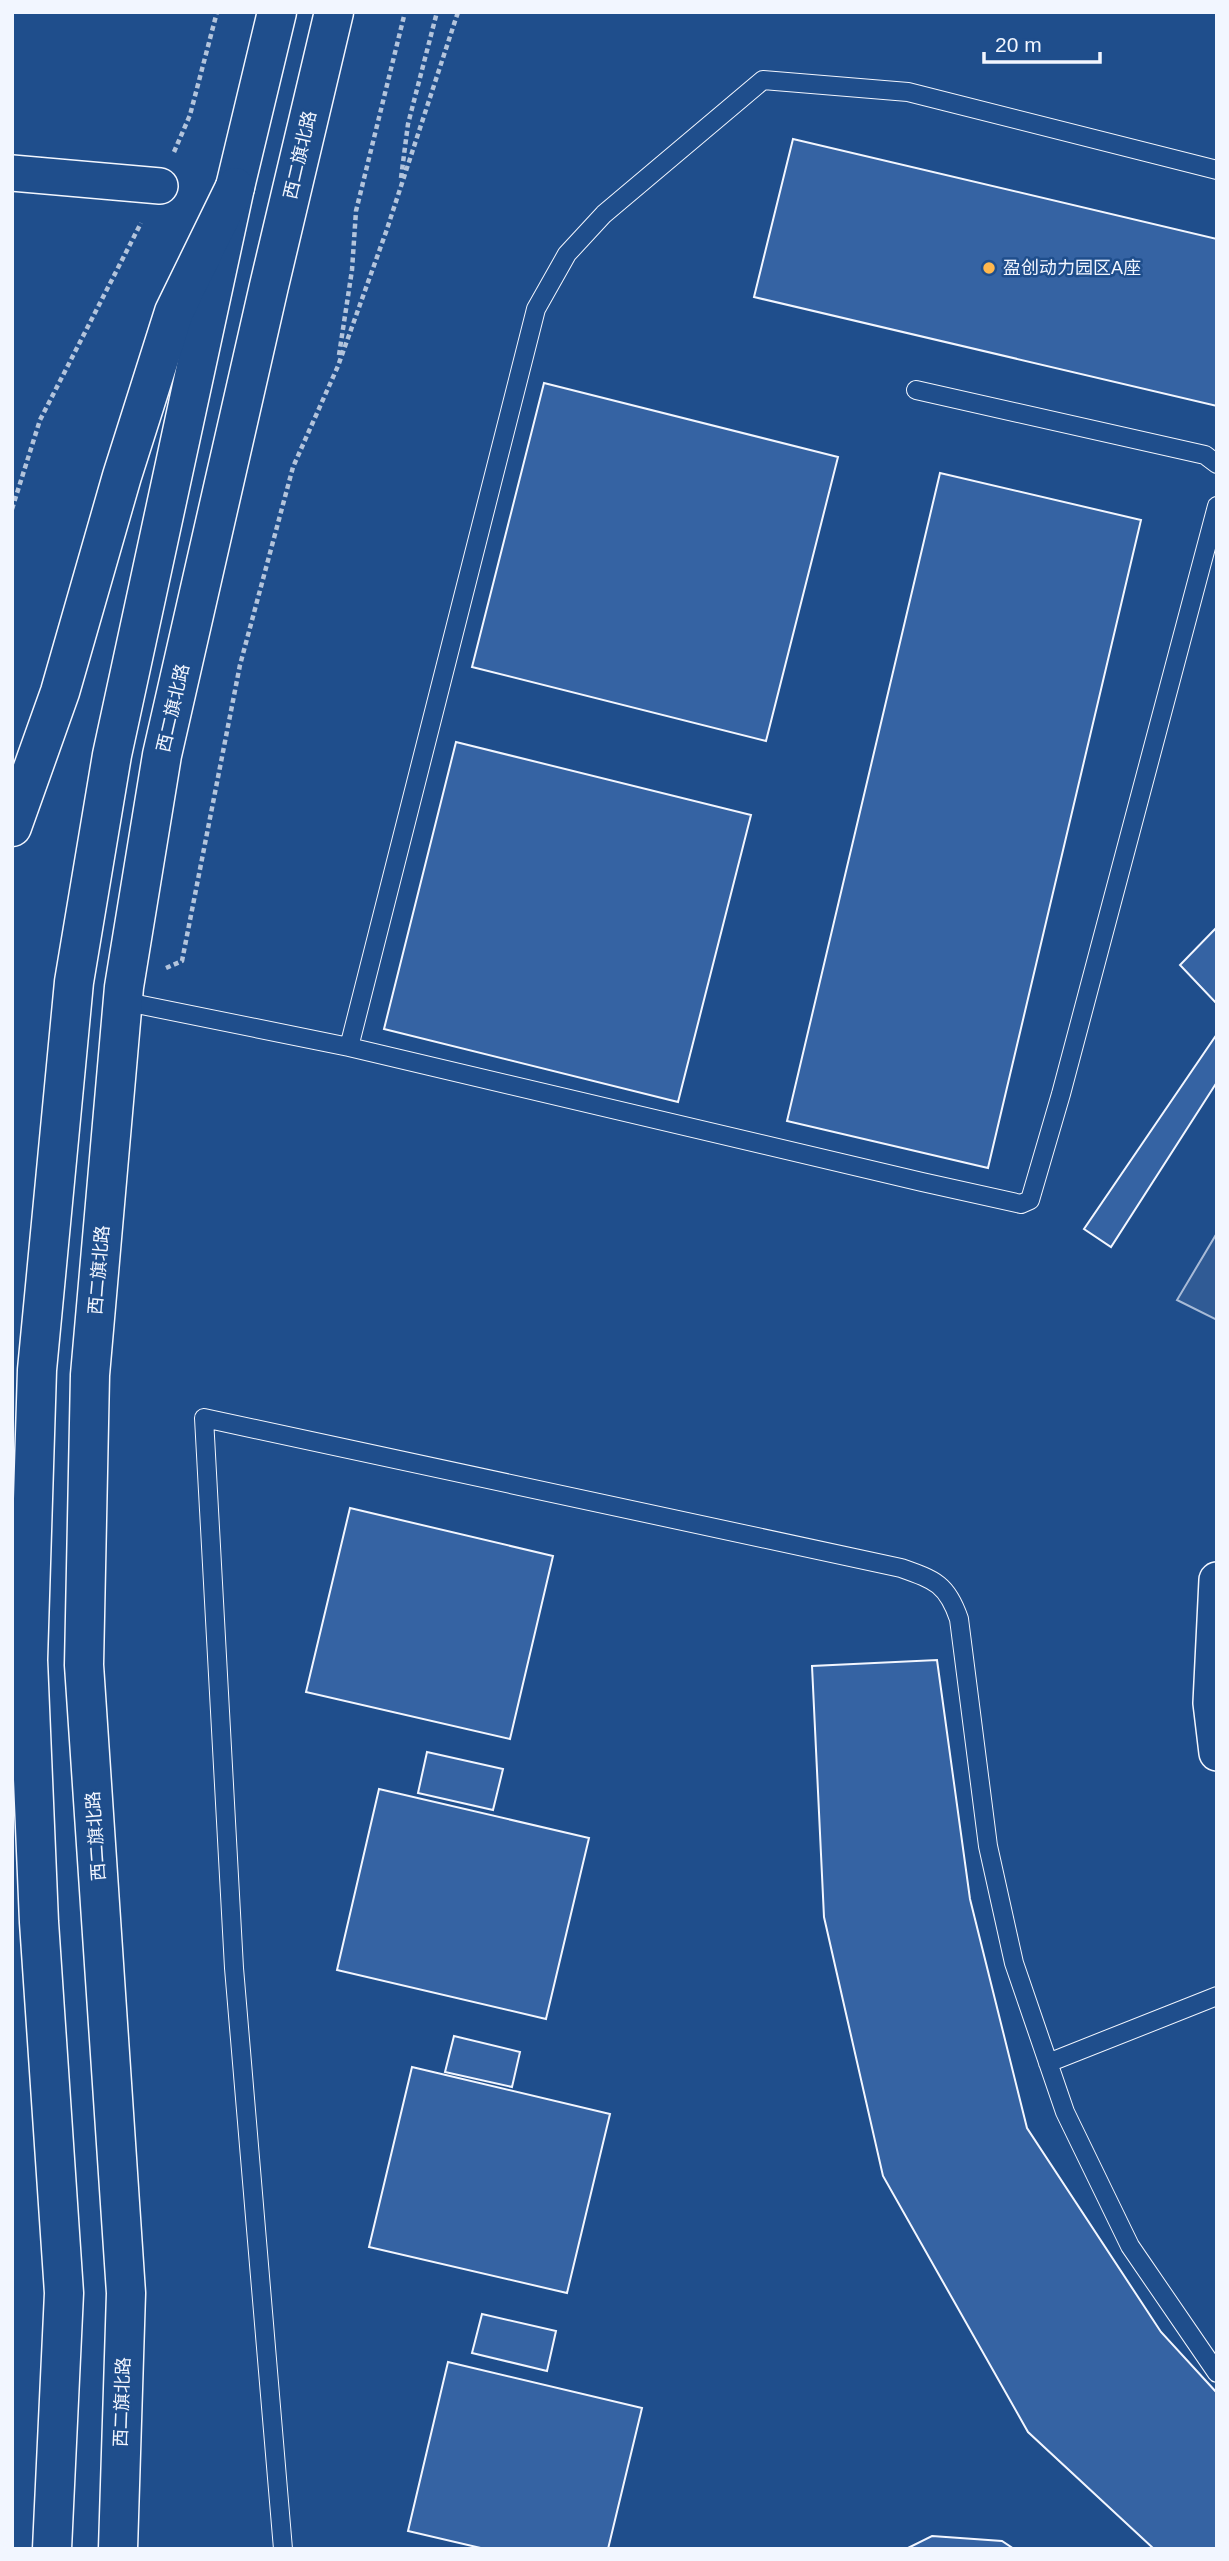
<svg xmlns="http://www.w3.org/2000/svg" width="1229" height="2561" font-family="Helvetica,'Noto Sans SC',sans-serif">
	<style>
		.parking { fill: #305b95; stroke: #a8bbd7; stroke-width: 2 }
		.building { fill: #3563a3; stroke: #f2f6ff; stroke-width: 2 }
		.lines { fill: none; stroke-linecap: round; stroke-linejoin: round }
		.lane-casing { stroke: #f2f6ff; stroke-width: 20 }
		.street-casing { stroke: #f2f6ff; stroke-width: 38 }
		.secondary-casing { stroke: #f2f6ff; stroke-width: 41 }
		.highway-casing { stroke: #f2f6ff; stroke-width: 41 }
		.path { stroke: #b3c4dc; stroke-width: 4.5; stroke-dasharray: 5 3.5; stroke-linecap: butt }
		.lane { stroke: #1f4e8c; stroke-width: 18 }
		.street { stroke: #1f4e8c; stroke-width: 35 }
		.secondary { stroke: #1f4e8c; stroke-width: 38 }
		.highway { stroke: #1f4e8c; stroke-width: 38 }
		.poi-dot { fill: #ffb74d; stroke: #1f4e8c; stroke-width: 2.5 }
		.labels { text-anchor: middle; stroke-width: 5; stroke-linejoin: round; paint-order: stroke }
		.street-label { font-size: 18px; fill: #f2f6ff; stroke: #1f4e8c }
		.poi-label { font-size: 18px; fill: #f2f6ff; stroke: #1f4e8c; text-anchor: start }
	</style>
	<rect width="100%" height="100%" fill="#1f4e8c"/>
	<path class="parking" d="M1217,1233V1320L1177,1300Z"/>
	<path class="building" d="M793,139L1217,239V406L754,297Z
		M544,383L838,457L766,741L472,667Z
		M940,473L1141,520L988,1168L787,1121Z
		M456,742L751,815L678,1102L384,1029Z
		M1217,927V1004L1180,965Z
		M1217,1034V1082L1111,1247L1084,1229Z
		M350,1508L553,1556L510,1739L306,1692Z
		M937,1660L970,1899L1027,2128L1161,2332L1217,2393V2549H1154L1028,2432L883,2176L824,1917L812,1666Z
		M427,1752L503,1769L493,1810L418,1793Z
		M379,1789L589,1838L546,2019L337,1970Z
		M454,2036L520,2052L512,2087L445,2072Z
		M412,2067L610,2114L567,2293L369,2247Z
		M482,2314L556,2331L547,2371L472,2353Z
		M448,2362L642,2408L608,2549H485L408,2531Z
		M932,2536L1002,2541L1014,2549H906Z"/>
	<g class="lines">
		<defs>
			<path id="lane" d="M916,390L1205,455L1217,464
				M122,1001L349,1047L922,1182L1021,1204L1030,1200L1061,1094L1217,506
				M349,1047L536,309L567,254L604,214L763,80L908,92L1217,170
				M1048,2063L1217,1996
				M283,2549L234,1968L204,1418L901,1568C935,1580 947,1584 959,1619L988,1846L1014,1963L1065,2112L1130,2246L1217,2373"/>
			<path id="street" d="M12,173L160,186
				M1217,1580L1211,1703L1217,1753"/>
			<path id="secondary" d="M52,2549L64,2293L39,1922L28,1660L37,1370L74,982L112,755L235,187L277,12
				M118,2549L126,2293L84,1665L90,1375L124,987L162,755L269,286L334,12"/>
			<path id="highway" d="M12,827L60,692L122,476L174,312L235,187"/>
		</defs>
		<use href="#lane" class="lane-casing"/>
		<use href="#street" class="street-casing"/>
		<use href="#secondary" class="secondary-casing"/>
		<use href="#highway" class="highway-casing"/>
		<path class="path" d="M174,152L190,115L217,12
			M401,178L408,124L437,12
			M339,355L352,270L356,211L405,12
			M12,509L40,420L141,223
			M166,968L182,961L240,665L293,467L338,366L386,232L458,12"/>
		<use href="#lane" class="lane"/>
		<use href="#street" class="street"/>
		<use href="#secondary" class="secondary"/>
		<use href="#highway" class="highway"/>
	</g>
	<circle class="poi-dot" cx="989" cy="268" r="7"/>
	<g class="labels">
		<g class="street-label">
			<text transform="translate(300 155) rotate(-77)" y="6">西二旗北路</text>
			<text transform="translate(173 708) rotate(-77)" y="6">西二旗北路</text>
			<text transform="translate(99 1270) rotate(-85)" y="6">西二旗北路</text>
			<text transform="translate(96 1836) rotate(-94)" y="6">西二旗北路</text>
			<text transform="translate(122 2402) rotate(-88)" y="6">西二旗北路</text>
		</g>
		<g class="poi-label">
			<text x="1003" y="274">盈创动力园区A座</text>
		</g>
	</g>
	<rect width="1229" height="2561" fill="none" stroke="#f2f6ff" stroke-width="28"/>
	<path d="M984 52v10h116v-10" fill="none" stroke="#f2f6ff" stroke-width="3.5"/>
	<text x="995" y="52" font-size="21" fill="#f2f6ff" stroke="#1f4e8c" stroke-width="5" paint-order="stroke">20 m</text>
</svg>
